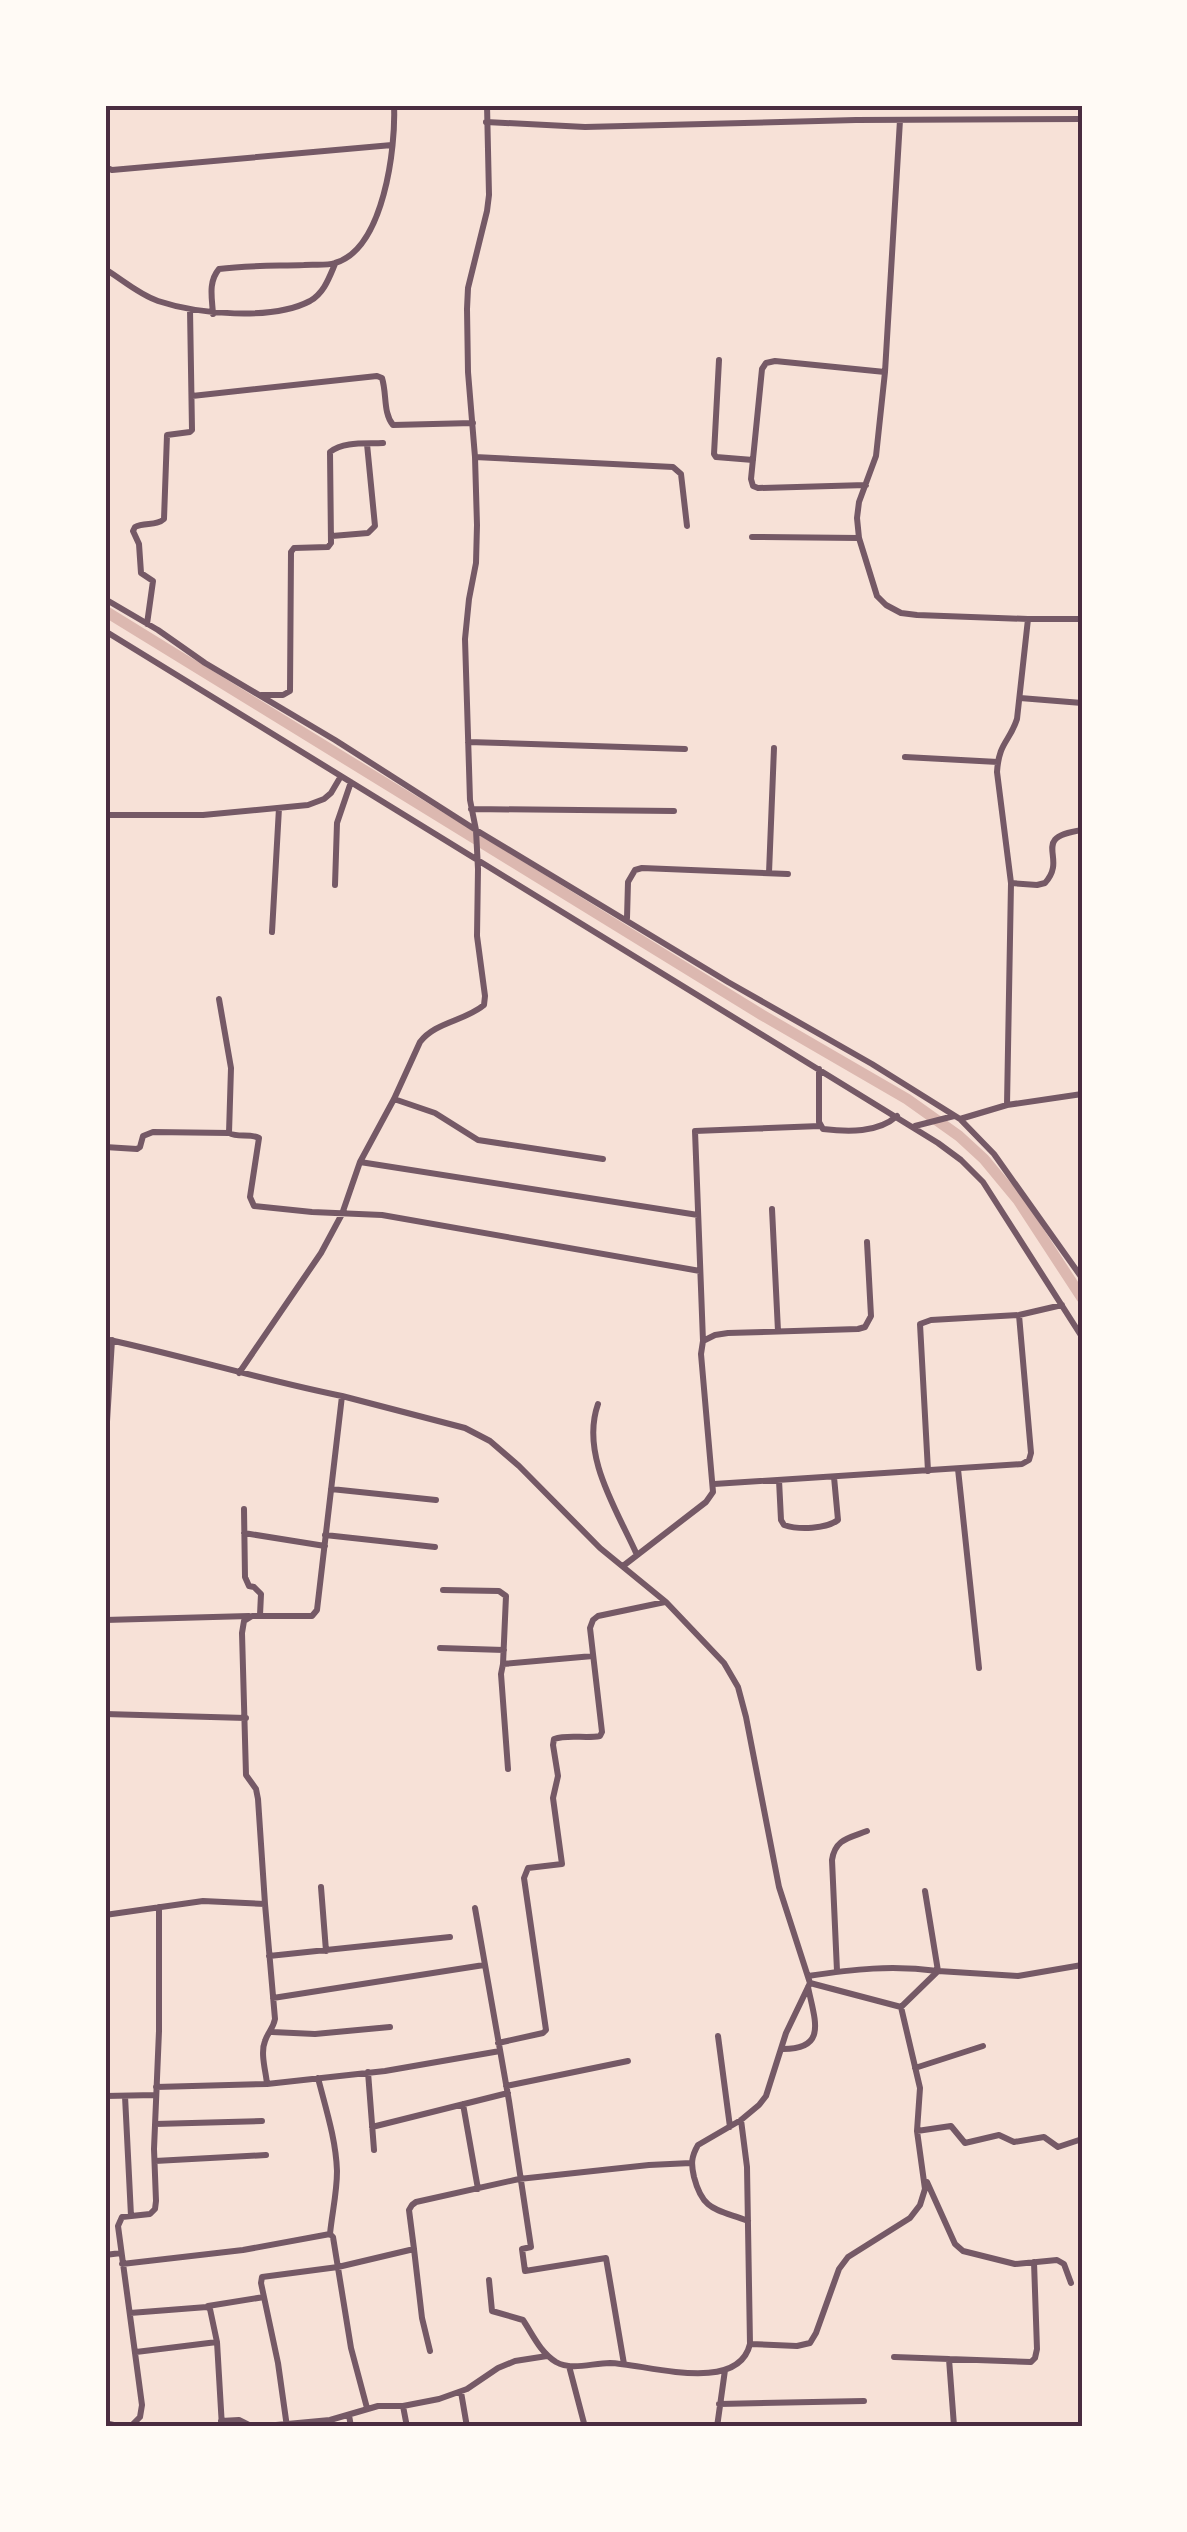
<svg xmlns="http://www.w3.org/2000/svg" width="1187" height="2532" font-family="'DM Sans',sans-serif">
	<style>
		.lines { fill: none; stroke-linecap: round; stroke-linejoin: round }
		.canal { stroke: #dcb8b0; stroke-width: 11 }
		.minor { stroke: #755966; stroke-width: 6 }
		.neatline { fill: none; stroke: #4a2c40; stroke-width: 4 }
	</style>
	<rect width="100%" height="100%" fill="#f7e1d7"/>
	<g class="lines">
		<path class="canal" d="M105,611L762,1015L907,1099L959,1136L984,1159L1018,1200L1082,1298"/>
		<path class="minor" d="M900,120L885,372L876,456L859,502L857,518L859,538L877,596L886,605L901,613L917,615L1028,619H1082
			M486,122L585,127L856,120L1082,119
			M105,167L112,170L392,145
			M105,269C123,280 138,294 158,301C197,314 272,321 310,301C324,293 329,278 335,264
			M213,314C212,298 208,282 219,269C247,265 276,266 304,265C313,264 326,266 335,263C384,249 396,147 394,105
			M719,360L714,454L716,457L753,460
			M192,396L377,376L382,378C387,394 383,413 393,425L473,423
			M475,457L673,467L681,474L687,526
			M866,485L758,488L753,486L751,479L762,369L766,363L775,361L885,372
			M332,536L368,533L375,526L367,444
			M752,537L859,538
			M105,599L158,630L205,663L335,740L476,830L728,982L872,1064L960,1119L994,1154L1082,1278
			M147,624L153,581L141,573L139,544L133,531L135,527C144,522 157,526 164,519L167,435L190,432L192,430L190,309
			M105,631L938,1143L961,1160L983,1182L1082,1337
			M261,695H283L290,691L291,552L294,548L328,547L331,543L330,452C344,441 366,444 383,443
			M1020,698L1082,703
			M468,742L685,749
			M905,757L998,762
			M471,809L674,811
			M105,815H203L308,805L324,799L331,793L341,776
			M769,873L774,748
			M1011,883L1037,885L1045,883C1069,857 1028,838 1082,830
			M335,885L337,823L351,782
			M627,918L628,882L635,870L642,868L788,874
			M272,932L279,808
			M219,999L231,1068L229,1133C238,1138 249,1133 259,1138L250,1197L254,1206L312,1212L382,1215L700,1271
			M819,1069V1122L823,1129C848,1132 878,1133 897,1116
			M394,1099L435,1113L478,1140L603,1159
			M1007,1105L1011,883L997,772C999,742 1009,743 1017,719L1028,619
			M960,1119L1007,1105L1082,1094
			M915,1126L954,1116
			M105,1147L137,1149L140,1147L143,1136L153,1132L229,1133
			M360,1162L698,1215
			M772,1209L778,1331
			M105,1339C184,1356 262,1380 342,1396L317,1610L312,1616H252L244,1621L242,1633L246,1775L256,1789L258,1799L265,1904L203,1901L105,1915
			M703,1341L695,1131L820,1126
			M239,1373L321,1253L342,1214L360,1162L394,1099L420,1042C435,1022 465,1021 484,1005L485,996L477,936L478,869L476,830L470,800L465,639L469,599L476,563L477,525L475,457L468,372L467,309L468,288L487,211L489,195L487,105
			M342,1396L465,1428L490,1441L519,1466L600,1548L666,1602L724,1663L738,1687L746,1717L779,1887L810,1983L901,2007L920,2088L917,2131L925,2189L920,2205L910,2218L848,2257L839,2269L816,2333L810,2343L797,2346L750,2344
			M598,1404C580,1455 617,1510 637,1555
			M105,1454L112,1340
			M958,1469L979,1668
			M928,1471L920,1324L931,1320L1019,1315L1062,1305
			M779,1480L781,1520L784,1525C799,1530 826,1529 838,1520L834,1477
			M714,1484L1022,1464L1029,1460L1031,1453L1019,1315
			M331,1489L436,1500
			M244,1509L245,1577L249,1586L254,1587L261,1594L260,1615
			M244,1533L325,1546
			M325,1535L435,1547
			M623,1566L706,1502L713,1492L701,1354L703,1341L715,1335L728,1333L858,1329L865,1327L871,1316L867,1242
			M443,1590L499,1591L506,1596L503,1664
			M105,1620L249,1616
			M440,1648L504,1650
			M105,1714L246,1718
			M508,1769L501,1674L503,1664L593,1656
			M321,1887L326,1951
			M265,1904L275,2019C273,2029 268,2032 265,2041C260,2053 266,2072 267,2084
			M475,1908L509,2101L531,2247L522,2249L525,2271L606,2258L624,2364
			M269,1956L450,1937
			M837,1971L832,1860C835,1839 849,1838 867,1831
			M808,1976C854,1969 892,1965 938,1971L925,1891
			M273,1998L484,1965
			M901,2007L938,1971L1018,1976L1082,1965
			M272,2032L315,2034L390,2027
			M718,2036L730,2127
			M498,2043L543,2033L546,2030L524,1878L528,1868L562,1864L553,1798L558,1776L553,1745L554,1739C569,1734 585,1739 600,1736L602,1732L590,1628L593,1620L598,1616L665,1602
			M781,2049C828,2050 815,2021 808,1987
			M915,2068L983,2046
			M368,2072L374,2150
			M318,2078C326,2109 336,2140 337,2171C337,2193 332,2213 330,2234
			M506,2086L628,2061
			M156,2087L267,2084L385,2071L500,2051
			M105,2096L156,2095
			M125,2096L131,2216
			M463,2104L478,2189
			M155,2124L262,2121
			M372,2127L508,2093
			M917,2131L951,2126L965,2143L999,2135L1014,2142L1044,2137L1058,2147L1082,2139
			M155,2161L266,2155
			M927,2182L955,2244L963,2251L1015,2264L1057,2260L1064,2264L1071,2283
			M748,2221C717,2209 703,2212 694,2177C691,2164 691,2157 698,2145L741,2120L759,2105L766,2096L786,2033L810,1983
			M414,2249L409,2210L412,2205L416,2202L519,2179L649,2165L691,2163
			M105,2255L121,2253
			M122,2264L243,2250L330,2234L333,2237L351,2348L367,2408
			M489,2280L492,2311L523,2320C533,2335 540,2352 556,2362C572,2371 592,2363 610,2363C646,2364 738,2395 750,2344L747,2167L741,2120
			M208,2306L264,2297
			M130,2313L207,2307L210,2309L217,2342L136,2352
			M217,2342L222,2427
			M894,2357L1031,2362L1035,2358L1037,2349L1034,2262
			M949,2359L954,2426
			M569,2366L585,2427
			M461,2392L467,2427
			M719,2404L864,2401
			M403,2406L407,2427
			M349,2415L351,2427
			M221,2421L239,2420L253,2427L287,2424L330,2420L378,2406H403L439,2399L467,2389L498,2368L515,2361L547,2356
			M105,2423L122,2427
			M130,2427L140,2417L142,2405L118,2226L122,2217L150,2214L155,2209L156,2201L154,2149L159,2031V1907
			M287,2427L278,2363L261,2283L262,2277L338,2267L414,2249L422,2318L430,2351
			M717,2427L725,2370
			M876,2427L954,2425"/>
	</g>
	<rect width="1187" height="2532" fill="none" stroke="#fffaf5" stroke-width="215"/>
	<rect x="108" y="108" width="972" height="2316" class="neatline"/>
</svg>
